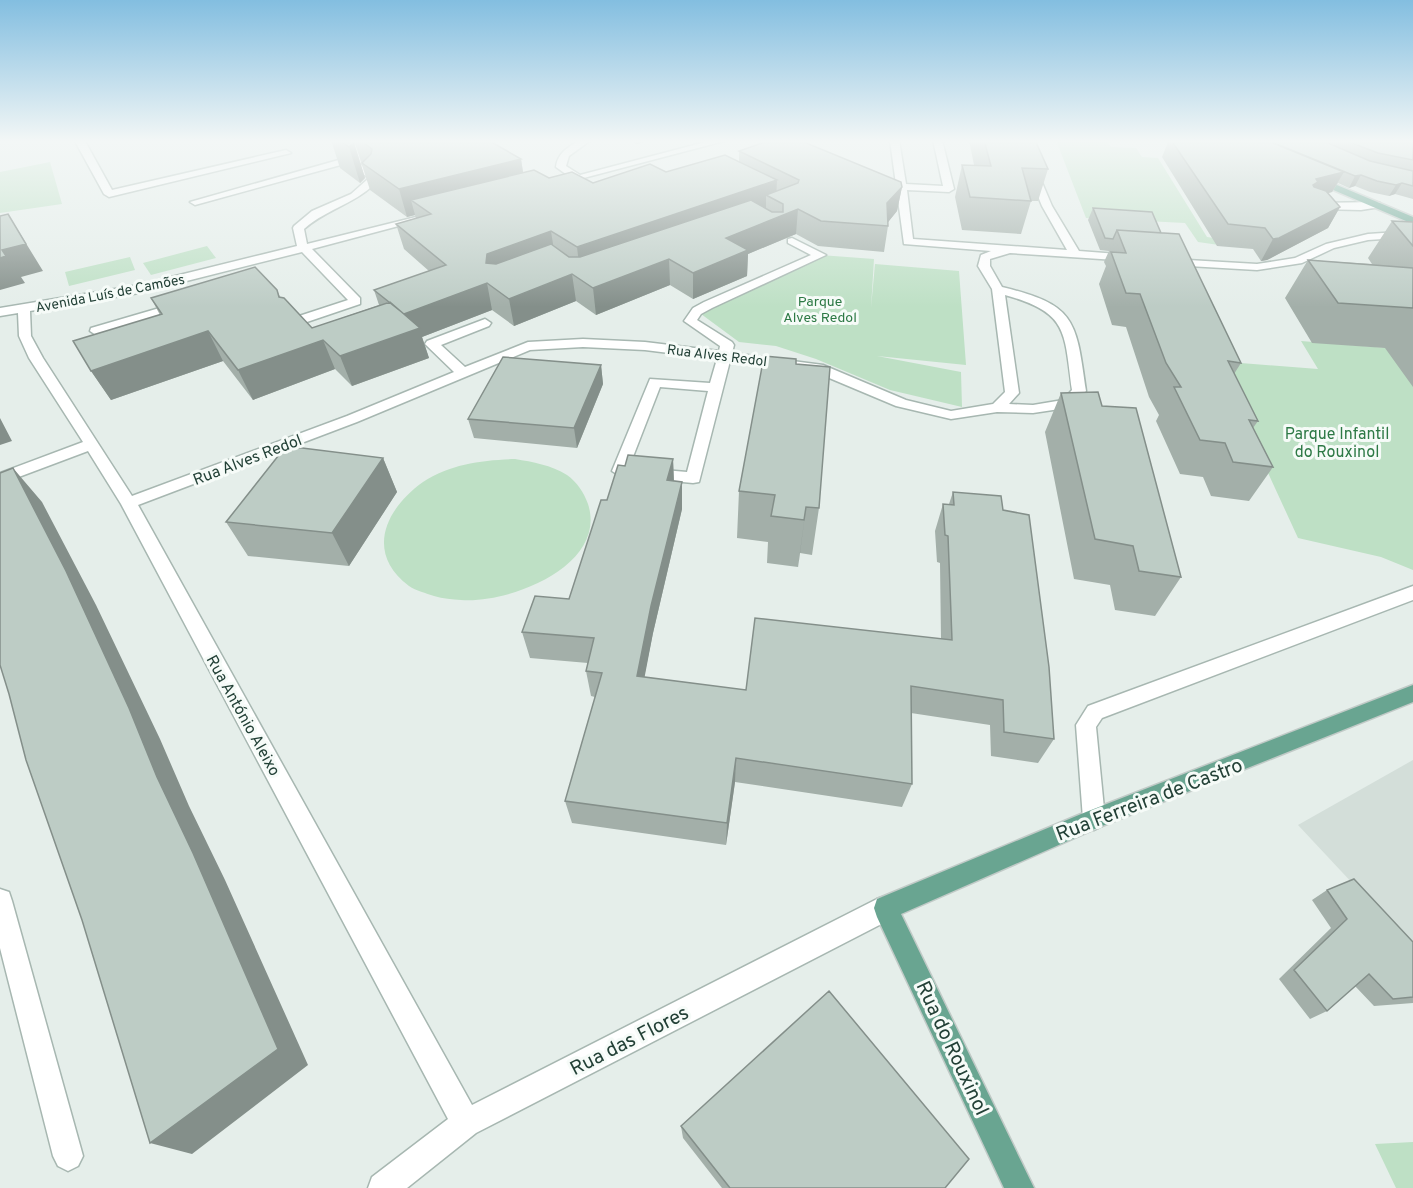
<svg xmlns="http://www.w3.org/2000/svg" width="1413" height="1188" font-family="Overpass,sans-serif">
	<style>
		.built { fill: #d3ded9 }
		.green { fill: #bee0c5 }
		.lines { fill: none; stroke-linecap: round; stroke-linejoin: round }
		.minor-casing { stroke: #a7b7b1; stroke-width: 3 }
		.major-casing { stroke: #c1cac7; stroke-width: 3 }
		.minor { fill: #fff; fill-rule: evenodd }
		.major { fill: #69a591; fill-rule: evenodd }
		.wall { fill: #a3afa9 }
		.shaded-wall { fill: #848f8a }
		.building { fill: #bdccc5; stroke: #848f8a; stroke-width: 1.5 }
		.labels { text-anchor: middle; stroke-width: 6; stroke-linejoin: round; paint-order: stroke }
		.far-street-label { font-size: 14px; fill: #234137; stroke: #f6fbf8 }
		.far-park-label { font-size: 14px; fill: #2d7945; stroke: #f6fbf8 }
		.park-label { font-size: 16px; fill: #2d7945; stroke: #f6fbf8 }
		.street-label { font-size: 16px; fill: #234137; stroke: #f6fbf8 }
		.near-street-label { font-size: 20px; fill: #234137; stroke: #f6fbf8 }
	</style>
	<rect width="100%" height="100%" fill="#e5eeea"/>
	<path class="built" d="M1413,760V948L1298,825Z"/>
	<path class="green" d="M1056,140H1107L1111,147L1136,148L1142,157L1158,158L1207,237L1214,238L1219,245L1198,242L1185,223L1086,218Z
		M50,162L62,204L0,213V172Z
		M207,246L216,258L151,275L143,263Z
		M820,255L874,259L871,308L875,264L959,271L966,365L877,356L961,372L962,407L890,390L816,359L776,346L739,342L697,311Z
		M130,257L135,270L69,286L65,272Z
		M1301,341L1387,348L1413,386V570L1381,557L1298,538L1234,399L1203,360L1318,369Z
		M515,459C533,462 551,465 567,475C577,482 584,493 588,504C608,566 509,604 461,600C452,599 443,599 434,596C426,593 416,591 409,586C365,553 385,509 423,482C450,464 483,460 515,459Z
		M1413,1142V1188H1396L1375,1144Z"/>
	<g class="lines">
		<defs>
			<path id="minor" d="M77,140H86V143L112,190L286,150L291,153L109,197L104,194L76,143Z
				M580,140H591L569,156L566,166L580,175L713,140H728L557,185V181L570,177L556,167C558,152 569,147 580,140Z
				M890,140H899L906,184L943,186L933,140H942L954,189L949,192L907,190L913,239L1067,250L1042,206L1015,140H1024L1052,206L1079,251L1131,255L1137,258L1131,261L1010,253L990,259V266L1002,287C1076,305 1076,320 1086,391L1073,407L1033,413L997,412L951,419L896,406L815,372L730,361L699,482L693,483L620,476L612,471L650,379L710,383L717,359L645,350L583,347L530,350L357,422L138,505L472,1105L877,899L886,896L895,899L898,908L895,917L476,1133L407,1188H368L372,1177L448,1119L121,504L88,451L0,484V473L83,442L29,358L19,336L18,313L0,316V308L139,285L297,246L293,228L294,226L312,211L351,194L369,178L348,163L195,205L190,202L349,157L380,178C358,204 329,207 304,229L307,244L420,216L425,219L312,249L360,298V304L301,324H293L291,321L293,318L348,300L302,252L139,293L30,311L31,336L43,358L132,496L347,416L454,372L425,344L427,341L485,319L491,323L489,326L441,345L465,367L528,342L583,339L645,342L719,351L720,346L684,321L693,308L704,302L811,255L788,243V239L792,238L826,255L712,308L701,314L697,320L732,342L734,345L732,353L823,365L906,400L951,411L993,404L1005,392L992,289L978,266L981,255L991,251L904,244ZM1005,295C1068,313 1064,330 1072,390L1063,400L1033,405L1009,404L1019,393ZM660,387L708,391L687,472L629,467Z
				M1376,202L1380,203V207L1361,210L1317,209L1312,206L1317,203Z
				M1413,231V237L1368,240L1334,248L1302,263L1257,270L1171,265L1165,262L1171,259L1257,264L1295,258L1326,244L1368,234Z
				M180,302L186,306L184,309L96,335L90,331L91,328Z
				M1413,586V600L1102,718L1096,727L1105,819L1102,826L1094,830L1086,826L1083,819L1076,725L1088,706Z
				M0,889L9,892L12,901L83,1156L78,1166L68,1171L58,1166L53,1156L0,948Z"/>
			<path id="major" d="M1313,175L1413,217V224L1310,180V176Z
				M1413,685V702L1102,826L901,914L1034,1188H1004L877,917L874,908L877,899L1086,812Z"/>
		</defs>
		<use href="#minor" class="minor-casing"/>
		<use href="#major" class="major-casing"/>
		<use href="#minor" class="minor"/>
		<use href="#major" class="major"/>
	</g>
	<path class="wall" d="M331,140H350L354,143L365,178L360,183L340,168Z
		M354,140H488L521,159L523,172L549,178L593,183L739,162V151L902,187L897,211L888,222V226L884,252L818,246L796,234L748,254L747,276L693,299L670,285L596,315L576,301L514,326L492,310L422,337L429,358L352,386L335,369L253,400L223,361L111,400L91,371L160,315L151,298L277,290L280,297L312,328L379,305L374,290L429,271L404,249L396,224L416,219L415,215L407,217L370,190Z
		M628,140H651L637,144Z
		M969,140H1035L1048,169L1038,201H1031L1021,234L962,230L955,197L962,165H974Z
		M1169,140L1235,141L1232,140H1413V199L1395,194L1389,196L1370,192L1355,186L1349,188L1338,183L1332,192L1328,193L1340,207L1328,228L1267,260L1261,261L1253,249L1217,246L1162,157Z
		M1093,208L1161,233L1241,363L1234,374L1258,421L1253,428L1273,467L1249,501L1211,496L1203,477L1180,474L1156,421L1159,415L1149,397L1126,327L1112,325L1099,284L1106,266L1104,262L1109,251L1100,250L1088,220Z
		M1392,221L1413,222V387L1385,348L1312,343L1285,298L1308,260L1372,264L1368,258Z
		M796,364L819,508L812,555L800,553L798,567L767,563L768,542L737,538L739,491Z
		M601,365L603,384L577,448L474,438L468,419Z
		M1061,393L1102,406L1181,577L1155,616L1115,610L1110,585L1074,579L1045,432Z
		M383,458L397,492L349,566L248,556L226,522Z
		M673,459L674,481L682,482V509L653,633L644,677L746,690L941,639L940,563L937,562L935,531L943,504H949L953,492L1003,510L1054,739L1038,763L991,756L990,725L911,713L912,784L902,807L735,782L726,845L572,823L565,801L595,697L591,696L586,671L588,663L530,658L522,632L569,599L607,500L625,466Z
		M1327,890L1413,942V1003L1374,1006L1355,986L1327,1011L1310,1019L1279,979L1331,928L1312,900Z
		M681,1126L945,1188H722L683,1138Z"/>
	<path class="shaded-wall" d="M637,140H651L637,144Z
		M354,143L365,178L360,183L349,147Z
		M521,159L525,186L411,200L415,215L407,217L399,189Z
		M1344,172L1332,192L1308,199L1316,179Z
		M1361,175L1355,186L1349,188L1355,176Z
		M777,180L776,200L766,195V208L580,273L577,247Z
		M1402,183L1395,194L1389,196L1396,185Z
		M902,187L897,211L885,226L887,203Z
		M1340,207L1328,228L1267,260L1261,261L1273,239Z
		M798,209L796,234L748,254L747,276L693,299V273L726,238Z
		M8,214L43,271L21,277L25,283L0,290V258L2,250Z
		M551,231L555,257L492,280L486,263L487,254Z
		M669,259L670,285L596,315L593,288Z
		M572,274L576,301L514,326L509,299Z
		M487,283L492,310L422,337L429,358L352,386L340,356L403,314Z
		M208,331L223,361L111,400L91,371Z
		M323,340L335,369L253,400L238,370Z
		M601,365L603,384L577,448L574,428Z
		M0,418L12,441L0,445Z
		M383,458L397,492L349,566L332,533Z
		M673,459L674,486L667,480Z
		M13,468L42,502L96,605L160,739L189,806L225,880L308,1065L192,1154L150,1143Z
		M682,482V509L653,633L640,701L637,676L651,606Z
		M806,507L800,553L798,567Z
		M736,758L735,782L726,845L727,823Z"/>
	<path class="building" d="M339,140H350L354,143L349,147Z
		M360,140H488L521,159L399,189L362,163L371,154L372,149Z
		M771,140H799L901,182L902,187L887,203L888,226L821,221L798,209L726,238L748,250L693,273L669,259L593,288L572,274L509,299L487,283L404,314L374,290L446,265L396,224L431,214L411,200L534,170L549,178L572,172L593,183L650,164L666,172L725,155L777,180L577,247L551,231L487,254L486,263L496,264L551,244L569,257H580L751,200L772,212H783V204L766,195L798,183L799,180L739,151Z
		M984,140H1035L1048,169L1022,168L1031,201L970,197L962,165L991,166Z
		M1171,140H1214L1273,143L1344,172L1316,179L1318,182L1313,185L1314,187L1326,191L1340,207L1279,238L1273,239L1265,228L1228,224Z
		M1267,140H1321L1370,161L1413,171V186L1402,183L1396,185L1377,181L1361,175L1355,176Z
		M1344,140H1413V160L1378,153Z
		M1093,208L1152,212L1161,233L1117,230L1113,239L1105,238Z
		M8,214L26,244L2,250L6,256L0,258V216Z
		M1392,221L1413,222V246Z
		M1117,230L1179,234L1241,363L1228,361L1258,421L1249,420L1273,467L1233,462L1225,443L1200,440L1174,387H1181L1166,363L1140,294L1126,293L1111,252L1126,253Z
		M1308,260L1413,268V308L1338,303Z
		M255,267L277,290L279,297L284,298L312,328L390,302L420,328L340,356L323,340L238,370L208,331L91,371L73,341L162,314L151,298Z
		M764,356L796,359V364L830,367L819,508L806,507L804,520L771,516L775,495L739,491Z
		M503,357L601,365L574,428L468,419Z
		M1098,392L1102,406L1136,408L1181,577L1139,571L1133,546L1095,539L1061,393Z
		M286,446L383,458L332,533L226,522Z
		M628,455L673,459L667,480L682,482L651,606L637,676L746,690L755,618L952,640L948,536L945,535L943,504L954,505L953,492L1001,496L1003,510L1029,515L1049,667L1054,739L1004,732L1003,700L911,686L912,784L736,758L727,823L565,801L602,673L586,671L594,638L522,632L535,596L569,599L601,500H607L618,465L625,466Z
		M13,468L66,571L129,708L157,777L193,853L278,1049L150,1143L82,920L26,760L9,694L0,665V473Z
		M1354,879L1413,942V997L1393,999L1369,974L1327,1011L1294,970L1347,919L1327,890Z
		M829,991L969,1159L945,1188H730L681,1126Z"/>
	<linearGradient id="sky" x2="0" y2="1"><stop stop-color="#83bee0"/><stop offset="0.46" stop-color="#f3f7f6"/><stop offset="1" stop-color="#f3f7f6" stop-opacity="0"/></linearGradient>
	<rect width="1413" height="307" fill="url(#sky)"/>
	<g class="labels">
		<g class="far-street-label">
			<text transform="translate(110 293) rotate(-11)" y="5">Avenida Luís de Camões</text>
			<text transform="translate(717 355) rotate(7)" y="5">Rua Alves Redol</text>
		</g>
		<g class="far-park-label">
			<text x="820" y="306">Parque<tspan x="820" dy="16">Alves Redol</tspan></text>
		</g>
		<g class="park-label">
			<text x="1337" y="439">Parque Infantil<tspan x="1337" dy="18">do Rouxinol</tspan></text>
		</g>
		<g class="street-label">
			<text transform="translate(247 459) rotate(-21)" y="6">Rua Alves Redol</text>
			<text transform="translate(244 715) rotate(61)" y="6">Rua António Aleixo</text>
		</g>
		<g class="near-street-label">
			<text transform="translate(1149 799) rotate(-21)" y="7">Rua Ferreira de Castro</text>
			<text transform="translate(629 1040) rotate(-27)" y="7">Rua das Flores</text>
			<text transform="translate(953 1048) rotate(65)" y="7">Rua do Rouxinol</text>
		</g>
	</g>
</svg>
